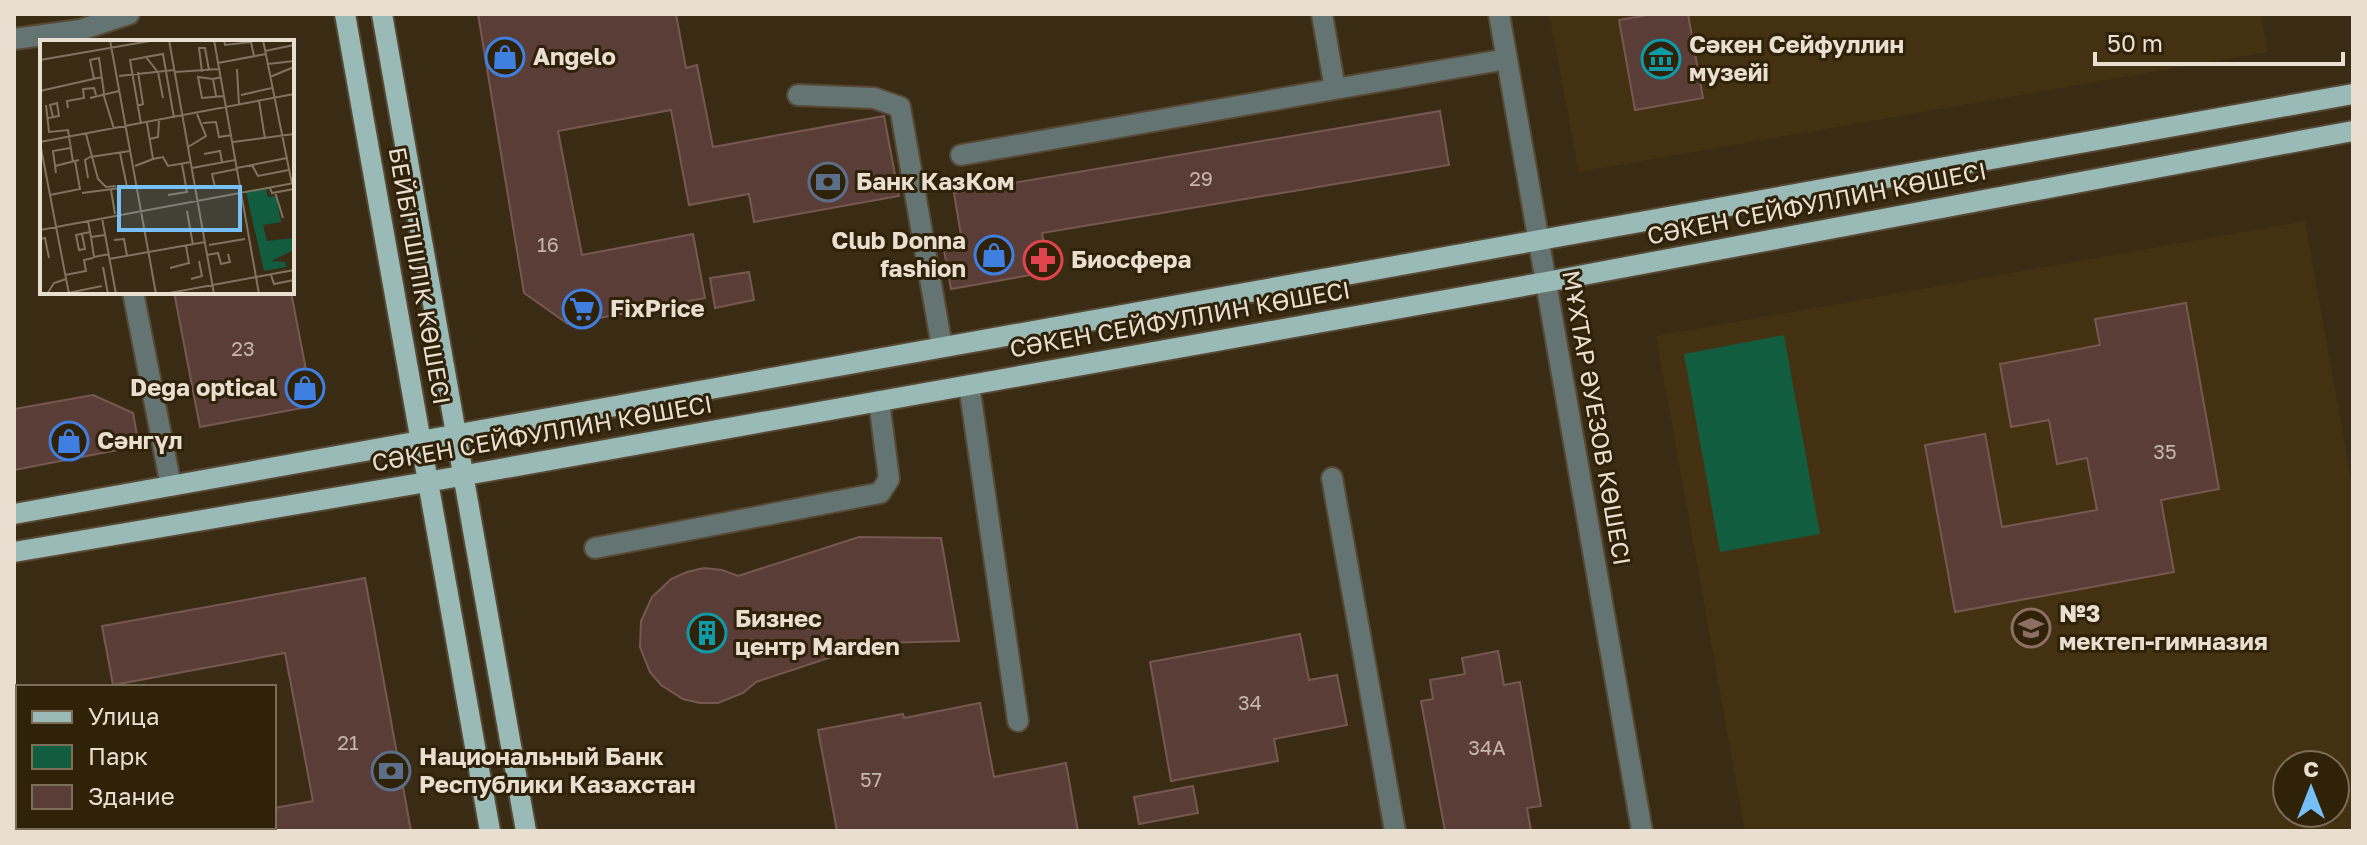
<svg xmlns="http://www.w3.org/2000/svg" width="2367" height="845" font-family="'Golos Text',sans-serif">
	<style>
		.built { fill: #443112; fill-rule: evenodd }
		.park { fill: #125d3f }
		.building { fill: #5a3d37; stroke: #775851; stroke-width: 2 }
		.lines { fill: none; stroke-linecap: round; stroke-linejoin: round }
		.minor-casing { stroke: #564832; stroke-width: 24 }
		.major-casing { stroke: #564832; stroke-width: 24 }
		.minor { stroke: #647472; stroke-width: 20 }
		.major { stroke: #99bab6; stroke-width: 20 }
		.labels { text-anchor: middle; stroke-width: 6; stroke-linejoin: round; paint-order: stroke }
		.number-label { font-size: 20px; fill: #c5b6aa }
		.poi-label { font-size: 24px; font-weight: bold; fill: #e9dfd1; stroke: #302109; text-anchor: start }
		.street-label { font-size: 24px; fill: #e9dfd1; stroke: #302109 }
		.inset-road { fill: none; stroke: #807360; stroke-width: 2 }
		.view { fill: #76c0f7; fill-opacity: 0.15; stroke: #76c0f7; stroke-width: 4 }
		.inset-edge { fill: none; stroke: #e9dfd1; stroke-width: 4 }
	</style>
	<rect width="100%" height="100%" fill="#3a2b14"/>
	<path class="built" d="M1549,14H2261L2268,52L1579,172Z
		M2305,221L2353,490V831H1745L1656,336ZM2287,765H2335V813H2287Z"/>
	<path class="park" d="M1784,335L1820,534L1720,552L1684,354Z"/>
	<path class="building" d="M478,14H676L686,68L697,65L713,147L884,116L899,196L754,222L749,194L689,205L671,110L558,131L582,255L693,234L705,298L568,324L524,293Z
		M1653,14H1688L1703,98L1635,110L1619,20Z
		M1440,111L1449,165L1042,233L1048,272L951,289L944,250L963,247L954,193Z
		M749,272L754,300L715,308L710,278Z
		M174,292H291L313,406L200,427Z
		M2186,303L2219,489L2161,500L2174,572L1955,612L1925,445L1985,434L2002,527L2097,510L2087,458L2057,464L2049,420L2011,427L2000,364L2100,345L2095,319Z
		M93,395L133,413L139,446L14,470V409Z
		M859,537L941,538L959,641L874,643L756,682L743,693L718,703H700L683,699L661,685L650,672L640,647L641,621L652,597L671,579L687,572L704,568L722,570L738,576Z
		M365,578L411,831H274V808L313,801L285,653L113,685L102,626Z
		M1300,634L1309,680L1337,675L1347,725L1274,739L1278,761L1171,781L1150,662Z
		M1498,651L1504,685L1520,682L1541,806L1527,808L1531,831H1445L1421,701L1433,699L1430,680L1465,674L1462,658Z
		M980,703L994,777L1066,763L1078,831H837L818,730L903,714L904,718Z
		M1193,786L1198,813L1139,824L1134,797Z"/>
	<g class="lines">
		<defs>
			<path id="minor" d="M1499,14L1642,831
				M14,39L80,30L129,14
				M1335,89L1507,59
				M798,95L874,98L900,107L942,347
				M961,155L1335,89L1322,14
				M133,292L171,486
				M969,385L1018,721
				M1332,478L1395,831
				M595,548L880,493L889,479L879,401"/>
			<path id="major" d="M345,14L490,831
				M382,14L526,831
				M14,514L2353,94
				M14,552L427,482L1546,282L2353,131"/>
		</defs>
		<use href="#minor" class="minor-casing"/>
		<use href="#major" class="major-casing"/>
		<use href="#minor" class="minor"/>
		<use href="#major" class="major"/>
	</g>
	<defs>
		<symbol id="shop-ring" viewBox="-11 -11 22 22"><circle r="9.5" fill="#302109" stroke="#3f7fe0" stroke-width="1.5"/><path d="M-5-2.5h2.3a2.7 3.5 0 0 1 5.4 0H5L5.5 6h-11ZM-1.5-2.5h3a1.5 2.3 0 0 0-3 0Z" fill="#3f7fe0"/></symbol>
		<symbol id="museum-ring" viewBox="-11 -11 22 22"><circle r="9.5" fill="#302109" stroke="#0f9aa8" stroke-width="1.5"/><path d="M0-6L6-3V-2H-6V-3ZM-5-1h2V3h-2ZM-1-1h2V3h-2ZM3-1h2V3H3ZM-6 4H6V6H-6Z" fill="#0f9aa8"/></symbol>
		<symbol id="bank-ring" viewBox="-11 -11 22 22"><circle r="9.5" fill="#302109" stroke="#5c6f8a" stroke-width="1.5"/><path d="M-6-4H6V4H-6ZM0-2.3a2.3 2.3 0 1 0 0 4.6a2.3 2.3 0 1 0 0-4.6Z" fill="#5c6f8a"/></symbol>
		<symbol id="pharmacy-ring" viewBox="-11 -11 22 22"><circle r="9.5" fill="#302109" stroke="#e0444e" stroke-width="1.5"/><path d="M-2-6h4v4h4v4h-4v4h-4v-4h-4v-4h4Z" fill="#e0444e"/></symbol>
		<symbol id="supermarket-ring" viewBox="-11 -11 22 22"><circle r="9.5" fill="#302109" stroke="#3f7fe0" stroke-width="1.5"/><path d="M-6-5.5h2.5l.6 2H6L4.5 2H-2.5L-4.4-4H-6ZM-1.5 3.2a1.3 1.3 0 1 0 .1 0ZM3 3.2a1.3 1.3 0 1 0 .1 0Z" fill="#3f7fe0"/></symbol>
		<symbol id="school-ring" viewBox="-11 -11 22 22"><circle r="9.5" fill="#302109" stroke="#8d6e63" stroke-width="1.5"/><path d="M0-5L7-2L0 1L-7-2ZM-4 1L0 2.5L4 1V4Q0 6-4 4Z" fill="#8d6e63"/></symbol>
		<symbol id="building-ring" viewBox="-11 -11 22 22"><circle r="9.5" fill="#302109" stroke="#0f9aa8" stroke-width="1.5"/><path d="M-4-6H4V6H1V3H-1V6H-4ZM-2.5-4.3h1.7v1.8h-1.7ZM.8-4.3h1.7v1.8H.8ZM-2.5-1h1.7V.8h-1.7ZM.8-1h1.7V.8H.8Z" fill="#0f9aa8"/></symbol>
	</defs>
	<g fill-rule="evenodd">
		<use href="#shop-ring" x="483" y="35" width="44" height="44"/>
		<use href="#museum-ring" x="1639" y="37" width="44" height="44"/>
		<use href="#bank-ring" x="806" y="160" width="44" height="44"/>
		<use href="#shop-ring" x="972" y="233" width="44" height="44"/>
		<use href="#pharmacy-ring" x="1021" y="238" width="44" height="44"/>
		<use href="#supermarket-ring" x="560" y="287" width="44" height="44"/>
		<use href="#shop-ring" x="283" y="366" width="44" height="44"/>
		<use href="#shop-ring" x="47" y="419" width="44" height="44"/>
		<use href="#school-ring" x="2009" y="606" width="44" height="44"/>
		<use href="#building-ring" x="685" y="611" width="44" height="44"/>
		<use href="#bank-ring" x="369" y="749" width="44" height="44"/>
	</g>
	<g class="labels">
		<g class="number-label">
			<text x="1201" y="186">29</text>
			<text x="548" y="252">16</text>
			<text x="243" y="356">23</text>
			<text x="2165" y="459">35</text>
			<text x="1250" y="710">34</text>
			<text x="348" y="750">21</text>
			<text x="1487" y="755">34А</text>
			<text x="871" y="787">57</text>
		</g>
		<g class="poi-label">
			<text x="1689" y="53">Сәкен Сейфуллин<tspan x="1689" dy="28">музейі</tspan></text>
			<text x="533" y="65">Angelo</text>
			<text x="856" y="190">Банк КазКом</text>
			<text x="966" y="249" text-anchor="end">Club Donna<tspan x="966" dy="28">fashion</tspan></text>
			<text x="1071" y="268">Биосфера</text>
			<text x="610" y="317">FixPrice</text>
			<text x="277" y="396" text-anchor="end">Dega optical</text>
			<text x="97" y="449">Сәнгүл</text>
			<text x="2059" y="622">№3<tspan x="2059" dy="28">мектеп-гимназия</tspan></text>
			<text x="735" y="627">Бизнес<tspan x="735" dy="28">центр Marden</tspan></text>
			<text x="419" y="765">Национальный Банк<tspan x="419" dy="28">Республики Казахстан</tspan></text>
		</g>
		<g class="street-label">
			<text transform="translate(1817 204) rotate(-11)" y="8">СӘКЕН СЕЙФУЛЛИН КӨШЕСІ</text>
			<text transform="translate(419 276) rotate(80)" y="8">БЕЙБІТШІЛІК КӨШЕСІ</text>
			<text transform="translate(1180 320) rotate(-10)" y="8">СӘКЕН СЕЙФУЛЛИН КӨШЕСІ</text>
			<text transform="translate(1596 418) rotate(80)" y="8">МҰХТАР ӘУЕЗОВ КӨШЕСІ</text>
			<text transform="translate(542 434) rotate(-10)" y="8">СӘКЕН СЕЙФУЛЛИН КӨШЕСІ</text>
		</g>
	</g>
	<g transform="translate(40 40)">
		<rect width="254" height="254" fill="#3a2b14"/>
		<path d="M226,149L228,157L236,156L241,182L223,185L227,201L254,198V210L231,221L245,222L246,227L224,231L206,152Z" fill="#125d3f"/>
		<path class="inset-road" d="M70,0L116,254M129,0L174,254M174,0L219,254M184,0L185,5L211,2L214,16M223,0L252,144M225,11L254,5M0,20L116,0M178,23L226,14M228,24L254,21M197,29L199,65M117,31L106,17L123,14L134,78M118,32L123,58M135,32L179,29M162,32L159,8H165L169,30M79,36L134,30M230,37L254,27M54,39L50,20L59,18L64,53M173,39L158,37L162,58L184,56M0,51L62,37M63,53L74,89M201,55L232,48M176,56L173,39L181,37M50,58L79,51M219,61L225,99M6,65L9,92L28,90L33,122M97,66L103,64L98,32M28,68L27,61L44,58L43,49L54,48L56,55M8,78L19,76L17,63L10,65L13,77M163,83L176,82L179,97L192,95M101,84L90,20L106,17M46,94L58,139L66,147L76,146M110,99L118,97L119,81M0,102L254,54M193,102L254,94M0,103L29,254M148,107L166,96L157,74M80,113L87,147M164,114L180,111L182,122M50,117L90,111M113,119L123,117L128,126L151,122M212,125L218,136L249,130M15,126L39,120M95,126L113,119L107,83M152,128L195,120M197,128L247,118M16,133L13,111L30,108M48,138L45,120L50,117M182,146L175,147L172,134L197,129M230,148L232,153L254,149M71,150L75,174M235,152L243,178M42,153L96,146M10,155L40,149L35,121M128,155L147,152L142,124M147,171L153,205M62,178L76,254M48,181L51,197L65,195M0,190L254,143M42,194L45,209L39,210L36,195L50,192M51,197L54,217L69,214M0,199L5,198L9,218M74,200L84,199L87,216M169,205L205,199M167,215L178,213L181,224L190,222L188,214M69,219L165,202M63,227L68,254M130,228L149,223L146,206M25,235L46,231L44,220L53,218M231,235L234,244L254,240M216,237L254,230M151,239L162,236L159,221M28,253L62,246M7,254L14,243L26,239M124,254L216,237"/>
		<path class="view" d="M79,147H200V190H79Z"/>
		<rect width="254" height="254" class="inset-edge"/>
	</g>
	<rect width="2367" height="845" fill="none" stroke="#e9dfd1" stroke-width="32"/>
	<rect x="16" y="685" width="260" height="144" fill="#302109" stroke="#7a6d59" stroke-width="2"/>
	<rect x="32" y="711" width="40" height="12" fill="#99bab6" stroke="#7a6d59" stroke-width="2"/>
	<text x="88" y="725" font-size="24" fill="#e9dfd1">Улица</text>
	<rect x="32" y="745" width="40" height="24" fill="#125d3f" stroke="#7a6d59" stroke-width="2"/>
	<text x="88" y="765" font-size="24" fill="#e9dfd1">Парк</text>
	<rect x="32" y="785" width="40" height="24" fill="#5a3d37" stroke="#7a6d59" stroke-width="2"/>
	<text x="88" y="805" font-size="24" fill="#e9dfd1">Здание</text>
	<g transform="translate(2311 789)"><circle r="38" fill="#302109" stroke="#7a6d59" stroke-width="2"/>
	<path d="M0-6L14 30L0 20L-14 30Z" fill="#76c0f7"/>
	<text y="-12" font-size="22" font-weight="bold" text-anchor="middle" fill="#e9dfd1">С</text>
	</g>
	<path d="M2095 52v12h248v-12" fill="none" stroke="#e9dfd1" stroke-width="4"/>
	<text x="2107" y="52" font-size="24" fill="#e9dfd1" stroke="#302109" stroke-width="6" paint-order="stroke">50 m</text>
</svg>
